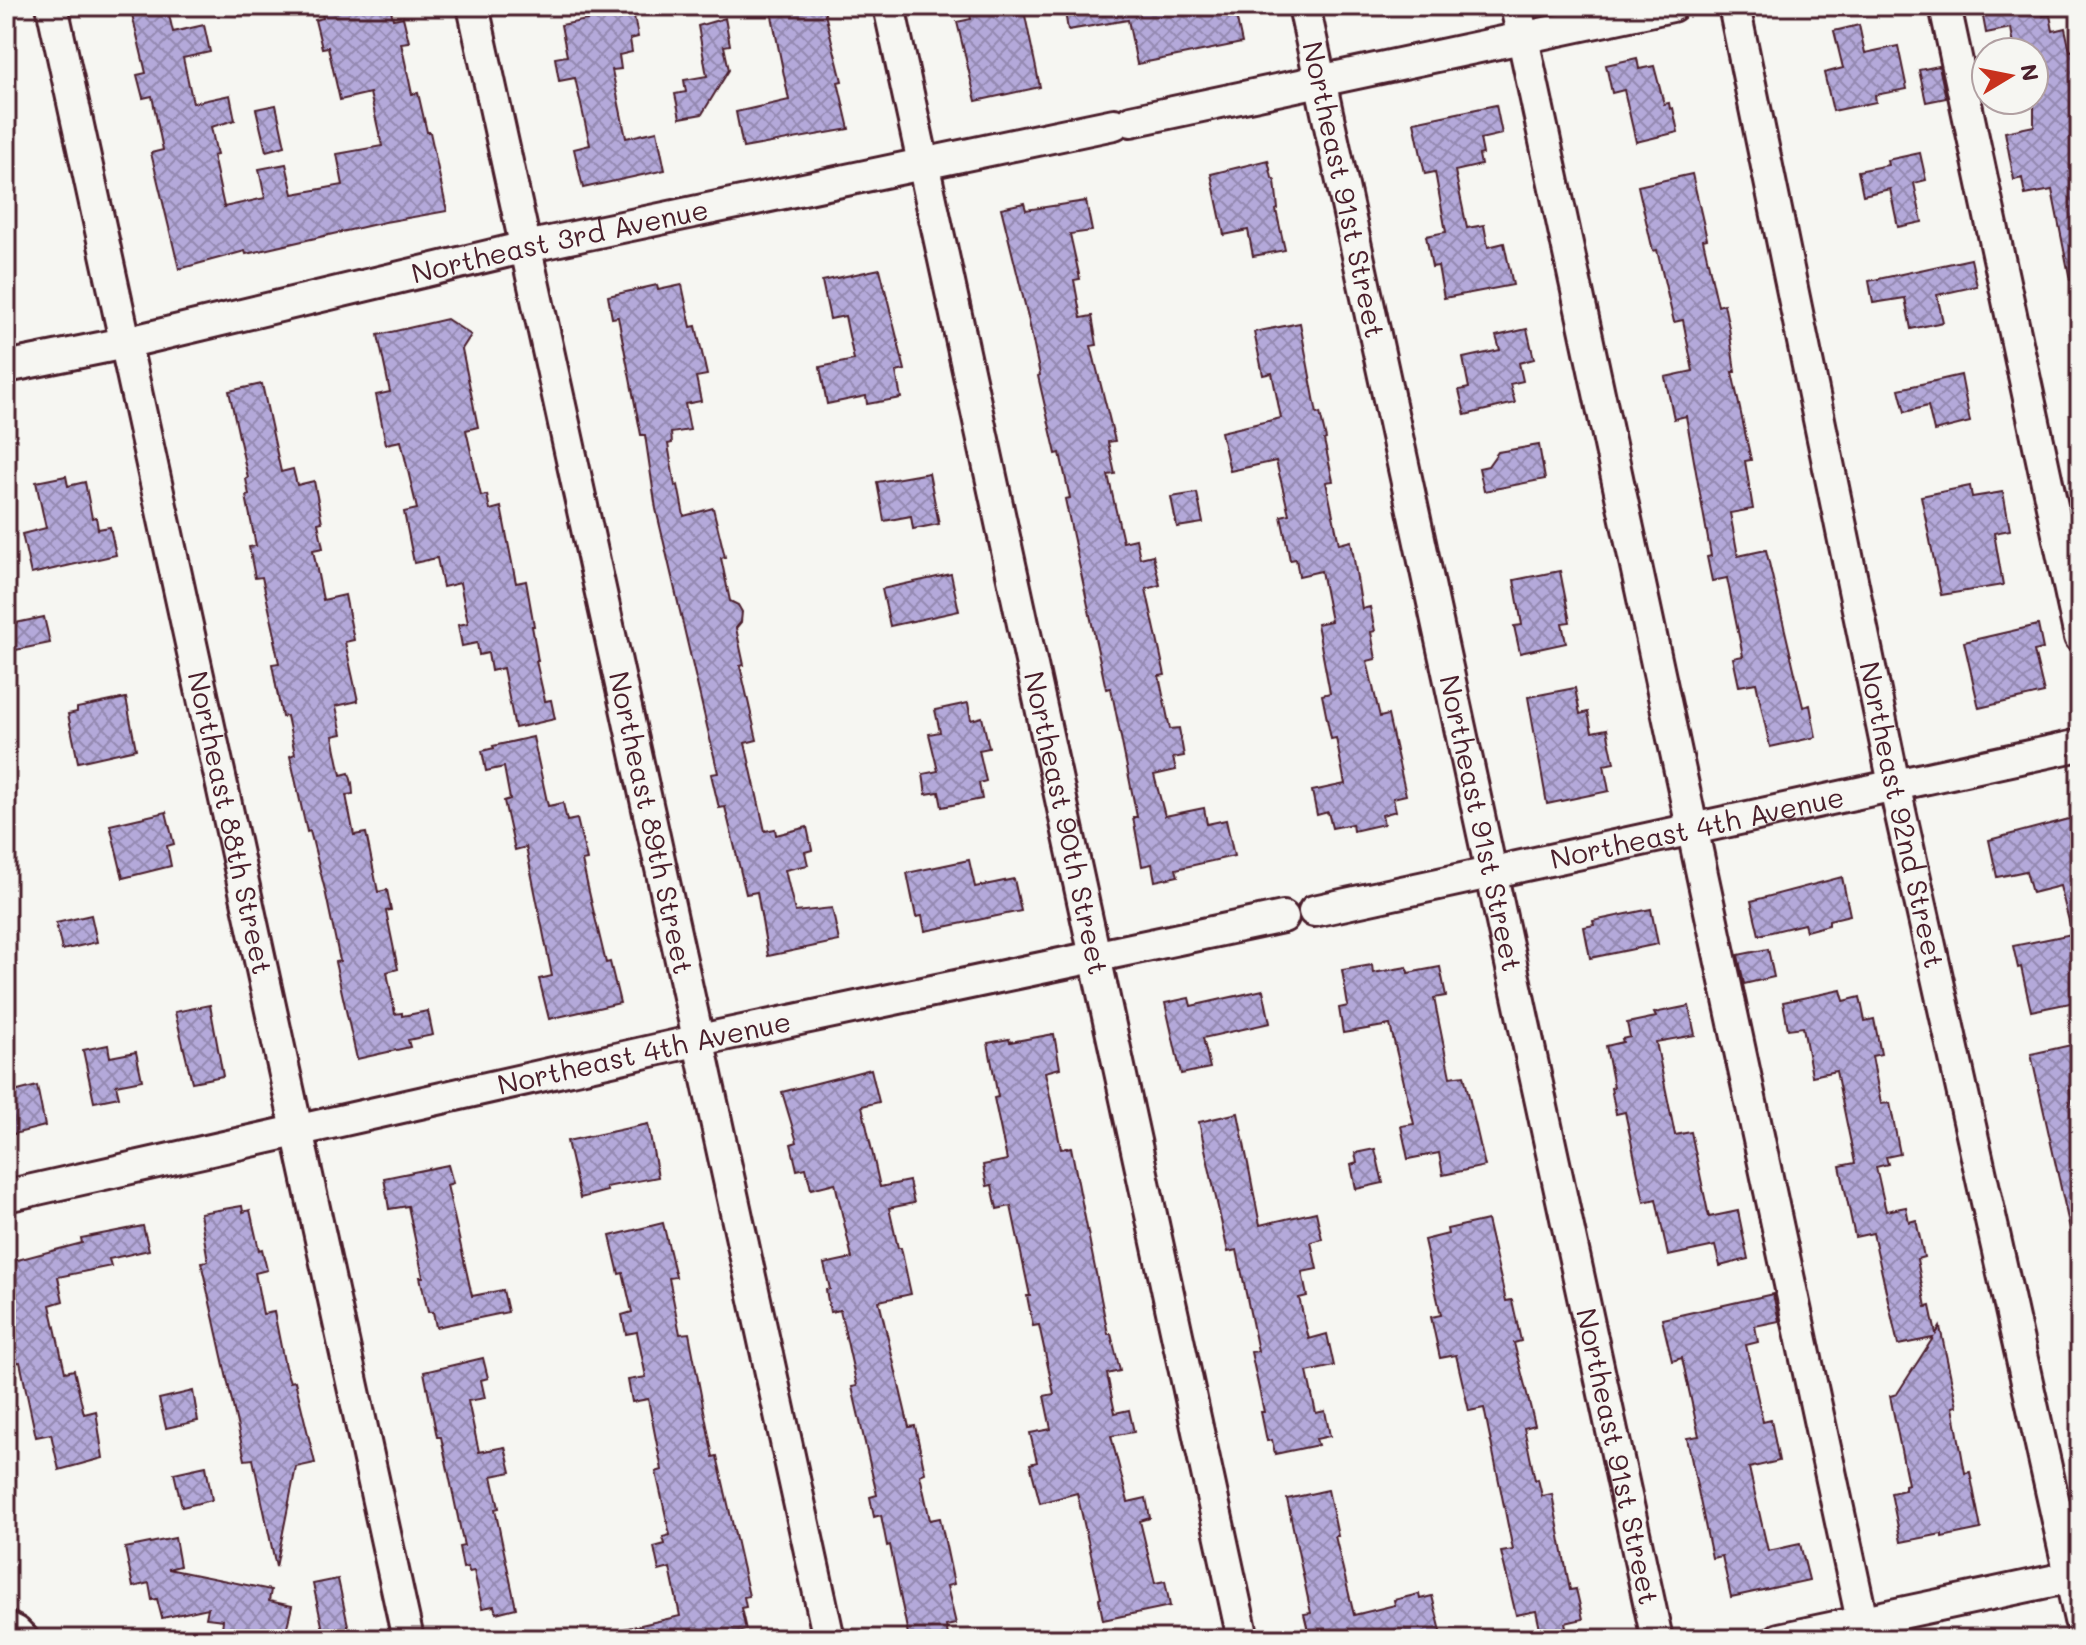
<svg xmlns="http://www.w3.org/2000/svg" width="2086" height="1645" font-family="Mali,sans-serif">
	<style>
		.building { fill: url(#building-cross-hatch); stroke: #4a1f2b; stroke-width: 2 }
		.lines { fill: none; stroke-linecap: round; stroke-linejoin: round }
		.minor-casing { stroke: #4a1f2b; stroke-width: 36 }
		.minor { stroke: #f6f6f2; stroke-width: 30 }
		.labels { text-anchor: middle; stroke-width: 6; stroke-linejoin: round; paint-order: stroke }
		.street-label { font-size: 28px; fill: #4a1f2b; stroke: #f6f6f2 }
	</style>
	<defs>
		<pattern id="building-cross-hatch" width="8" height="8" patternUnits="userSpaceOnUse" patternTransform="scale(2)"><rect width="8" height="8" fill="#b4a9da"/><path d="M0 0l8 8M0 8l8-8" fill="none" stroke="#9489b1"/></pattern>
	</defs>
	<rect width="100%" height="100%" fill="#f6f6f2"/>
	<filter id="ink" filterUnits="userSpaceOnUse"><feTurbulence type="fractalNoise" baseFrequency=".0125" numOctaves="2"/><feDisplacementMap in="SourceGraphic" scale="16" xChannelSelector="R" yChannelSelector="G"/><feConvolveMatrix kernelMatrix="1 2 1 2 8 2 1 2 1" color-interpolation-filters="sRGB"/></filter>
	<g filter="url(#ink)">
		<path class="building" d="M130,6H167L173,32L204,25L210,52L183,58L193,103L230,95L235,120L211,127L217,155L213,156L224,207L265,198L259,169L286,164L293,194L343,185L337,154L382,146L370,93L340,100L328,47L322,48L315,20L323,18L320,6H390L393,19L403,17L409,42L401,43L412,94L418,93L427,132H430L447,211L385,222L246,254L245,251L179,269L151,153L163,150L152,96L143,98L137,75L146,73Z
			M770,6H823L842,81L838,82L849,129L743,148L736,112L789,100Z
			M968,6H1023L1040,87L976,101L957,22L971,19Z
			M1064,6H1234L1242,43L1137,64L1128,20L1068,30Z
			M1981,6H2042L2043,16L2050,15L2053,31L2065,28L2070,51L2080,49V279L2070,280L2052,190L2025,195L2022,178L2014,180L2005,132L2034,126V52H2015L2011,28L1986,33Z
			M633,11L638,37L630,39L632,52L619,55L621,69L612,70L626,138L657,131L665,170L583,188L574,149L590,145L575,78L559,81L555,58L567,56L561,25Z
			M725,18L730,45L724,46L729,70L702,114L680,118L675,94L686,92L684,80L707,76L698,26Z
			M1859,25L1865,53L1898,46L1907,89L1875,95L1876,102L1833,111L1824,73L1843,68L1834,31Z
			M1637,58L1639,69L1654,66L1664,104L1669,103L1670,109L1673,108L1678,132L1636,142L1624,90L1612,93L1606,65Z
			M1939,66L1946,98L1926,102L1919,70Z
			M276,105L285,146L266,151L256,109Z
			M1496,105L1502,134L1480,139L1483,154L1479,155L1481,165L1455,171L1467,228L1484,225L1488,247L1504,243L1513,285L1444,298L1438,266L1432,267L1426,236L1446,232L1435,172L1425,174L1414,122Z
			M1920,153L1926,180L1914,183L1922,222L1898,227L1890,189L1863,195L1858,171L1888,165L1887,160Z
			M1268,160L1272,178L1275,181L1278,209L1276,210L1285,250L1253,256L1248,230L1224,235L1211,174Z
			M1692,174L1707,239L1703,240L1718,306L1724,304L1729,328L1735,372H1732L1751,460L1745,461L1753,509L1730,513L1738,556L1766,550L1803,707L1810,705L1816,737L1770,747L1756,683L1739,686L1733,658L1743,656L1727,578L1712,581L1707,557L1711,556L1686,416L1674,419L1665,377L1693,371L1683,320L1674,322L1657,250L1653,251L1638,186Z
			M1086,201L1092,231L1070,234L1080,279L1074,280L1081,318L1092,316L1097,345L1091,346L1115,441L1108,442L1115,474L1108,475L1123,542L1136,539L1140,558L1153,555L1160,585L1146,589L1165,675L1159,676L1170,729L1179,728L1184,756L1173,758L1176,770L1154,775L1165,816L1204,808L1207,824L1226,820L1234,856L1176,869L1178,876L1155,881L1152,864L1142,866L1133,817H1137L1111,688L1106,689L1065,499L1070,498L1060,453L1056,454L1038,376L1040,375L1028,317L1001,208L1024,203L1026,210Z
			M1971,259L1977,286L1937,295L1943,322L1911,329L1905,298L1873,303L1869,281Z
			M880,269L905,370L896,372L901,398L867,404L866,396L827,404L820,367L854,360L845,316L830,319L822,281Z
			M657,285L658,290L682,285L691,327L696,326L707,375L696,377L701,401L685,404L690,430L671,433L672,443L668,444L675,486L678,485L684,516L713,508L725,557L721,558L730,601L738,605L742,612L741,622L736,628L744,665L740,666L757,740L745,743L765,831L775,829L776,835L807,827L812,850L805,852L808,865L785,870L795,912L832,908L839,941L768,956L757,892L746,894L725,807L719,808L711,774L718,773L656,509L645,435H641L618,317L612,318L608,296Z
			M447,319L471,335L462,349L478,427L466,430L481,496L487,495L490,510L501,507L516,583L526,581L534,626H532L538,661H536L545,701L551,700L555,719L515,728L503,668L491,671L488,653L479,655L477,643L462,646L458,625L468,623L460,583L443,587L437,558L414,563L404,512L417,509L401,441L386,444L376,395L390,392L378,335Z
			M1300,323L1317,414L1320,413L1326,439L1324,440L1333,481L1326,482L1339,544L1351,541L1362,609L1370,607L1375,631L1371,632L1376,659L1367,661L1380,717L1388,715L1406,795L1393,798L1396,811L1382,815L1384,824L1353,831L1352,824L1332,828L1328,812L1317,815L1312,791L1345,784L1336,738L1331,739L1322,695L1330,693L1317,624L1331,621L1321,571L1299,576L1296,559L1290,560L1281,516L1289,514L1276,461L1230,471L1221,432L1281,418L1272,373L1263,375L1254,332Z
			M1527,329L1534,359L1519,363L1523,381L1510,384L1515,403L1465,415L1459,390L1469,388L1463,358L1500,350L1496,336Z
			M1961,375L1970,422L1934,431L1928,406L1905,412L1899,389Z
			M262,384L281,472L293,469L297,485L314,481L322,522L318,523L323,548L313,550L323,600L345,595L354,640L345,642L358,701L336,706L342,734L333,736L341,775L349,773L352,783L353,794L346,795L354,835L366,833L378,892L387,890L391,910L386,911L398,969L387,972L395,1014L402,1013V1016L428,1011L433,1035L408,1040L410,1047L357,1059L335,962L340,961L325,890L310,831L307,832L290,756L295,754L287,716L282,717L276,686L272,664L279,663L274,640H276L262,577L255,578L249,547L256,546L246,496L249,495L246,479L248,478L229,391Z
			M1539,445L1545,479L1484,491L1479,468L1488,466L1498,452Z
			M929,473L939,524L913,529L911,516L884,521L877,482Z
			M66,476L68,486L85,482L92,518L96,517L98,529L110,527L116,555L31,574L22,534L46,528L36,482Z
			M1970,486L1972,497L2003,492L2010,530L1994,533L2003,585L1941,595L1921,496Z
			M1197,493L1203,523L1177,527L1171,497Z
			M1560,571L1570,622L1562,623L1566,643L1520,653L1514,626L1522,625L1514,580Z
			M951,574L959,611L890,626L882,589Z
			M44,617L50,643L6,652V625Z
			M2038,625L2043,649L2034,651L2044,693L1979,708L1964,642Z
			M1575,688L1580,714L1588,712L1592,732L1607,729L1614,763L1604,765L1609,791L1547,804L1528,697Z
			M126,698L136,749L78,762L68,714L77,712V708Z
			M968,703L971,720L982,717L989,748L979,750L986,781L979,783L982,799L942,807L939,792L926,794L923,774L938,771L929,734L940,732L935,710Z
			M533,737L548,806L563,803L567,821L577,819L587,860L582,861L592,905L606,963L610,962L620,1003L549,1019L539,979L552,976L526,847L515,850L504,801L510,799L504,767L486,771L482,751L494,748L493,746Z
			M166,812L174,844L167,846L171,866L123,878L110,825Z
			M2080,816V932L2072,933L2060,886L2032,893L2026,871L1997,877L1989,840Z
			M969,860L975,887L1014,879L1021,911L925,931L922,916L916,917L907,873Z
			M1842,877L1850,915L1829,920V925L1806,931L1804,924L1759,935L1751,901Z
			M1651,909L1658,944L1590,958L1584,927L1594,925L1593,921Z
			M91,915L97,942L62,950L56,923Z
			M2072,934L2076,952L2080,951V1001L2031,1011L2021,967L2018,968L2013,946Z
			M1768,949L1774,977L1744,984L1738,955Z
			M1372,965L1373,973L1407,967L1408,973L1440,967L1446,996L1434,998L1450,1077L1464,1075L1485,1166L1443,1175L1439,1153L1408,1159L1401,1126L1414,1124L1390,1025L1343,1033L1339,1008L1348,1006L1342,970Z
			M1263,990L1270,1023L1203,1038L1210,1068L1181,1074L1165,1003L1189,998L1191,1006Z
			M1841,990L1844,1001L1860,997L1865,1021L1874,1019L1881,1054L1872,1056L1881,1104L1890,1103L1900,1154L1886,1157L1888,1164L1876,1167L1886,1211L1906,1207L1909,1222L1916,1220L1924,1257L1917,1259L1926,1307L1930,1306L1936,1334L1940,1327L1957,1406L1953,1407L1965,1473L1970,1472L1981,1529L1942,1537V1534L1901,1542L1891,1493L1905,1490V1485L1908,1484L1890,1396L1897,1394L1933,1338L1898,1345L1873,1233L1855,1237L1840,1166L1855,1163L1836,1071L1812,1076L1803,1027L1788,1029L1783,1002Z
			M210,1005L223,1076L192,1082L175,1012Z
			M1689,1006L1695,1035L1656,1042L1675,1135L1691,1132L1709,1217L1738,1211L1748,1259L1720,1266L1715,1246L1668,1256L1656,1199L1644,1202L1625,1112L1616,1114L1611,1088L1614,1087L1606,1046L1623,1042L1622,1039L1630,1037L1627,1023L1656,1017L1654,1013Z
			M1054,1034L1060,1068L1045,1072L1061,1149L1071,1147L1108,1334H1111L1120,1371L1107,1374L1115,1413L1129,1410L1134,1432L1111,1436L1128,1502L1146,1498L1150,1518L1140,1521L1155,1583L1165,1581L1170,1606L1103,1620L1099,1599L1101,1598L1077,1493L1040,1503L1030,1464L1037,1462L1030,1433L1051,1429L1044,1396L1054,1394L1039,1325L1033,1326L1027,1296H1030L1011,1206L997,1209L992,1185L987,1186L983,1165L1007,1160L994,1098L998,1097L988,1043L1009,1039L1010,1042Z
			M2080,1043V1084L2069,1086L2080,1138V1232L2071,1233L2031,1054Z
			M108,1045L110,1057L136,1052L142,1080L116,1085L119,1097L94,1102L83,1050Z
			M871,1069L879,1102L862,1106L880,1187L909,1181L914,1203L889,1208L898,1248H901L911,1294L879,1301L909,1427L915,1426L925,1473L920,1475L930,1520L940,1518L954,1584L947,1586L956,1624L946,1626L949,1639H909L890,1545L887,1546L881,1515L874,1517L870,1497L877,1495L852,1387L857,1386L840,1310L830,1312L826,1290L830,1289L824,1264L852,1258L835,1183L811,1189L806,1168L797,1170L791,1144L797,1142L782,1092Z
			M37,1086L45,1126L6,1136V1094Z
			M1238,1113L1260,1225L1316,1212L1322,1239L1311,1242L1317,1269L1302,1272L1307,1296L1299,1298L1309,1339L1327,1334L1334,1366L1307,1372L1316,1413L1325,1411L1330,1436L1316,1439L1318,1445L1275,1454L1272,1440L1267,1441L1261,1412H1264L1251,1352L1258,1351L1237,1250L1228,1252L1199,1122Z
			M648,1124L658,1177L606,1187L607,1191L580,1198L567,1141Z
			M1375,1149L1383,1183L1356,1189L1351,1165L1357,1163L1355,1153Z
			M448,1165L453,1183L447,1185L472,1296L503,1290L508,1312L436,1327L433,1312H428L420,1277H423L408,1206L389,1209L384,1178Z
			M242,1206L243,1212L250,1210L259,1250L262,1249L267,1270L255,1273L263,1314L274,1312L285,1367L290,1382L295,1381L315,1463L296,1467L276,1567L253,1459L245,1460L201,1262L208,1261L200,1213Z
			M1487,1220L1506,1301L1512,1300L1521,1341L1514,1343L1535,1425L1524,1428L1535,1480L1538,1479L1542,1496L1552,1494L1570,1590L1576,1589L1583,1619L1565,1623L1567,1632L1542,1638L1536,1611L1516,1615L1501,1552L1513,1550L1484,1408L1469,1411L1456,1355L1440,1358L1431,1317L1441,1315L1424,1240L1448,1234L1447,1229Z
			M663,1223L676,1277L669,1278L680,1334L689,1333L713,1457L717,1456L749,1596L744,1597L746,1607L741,1608L746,1630L702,1639H620L619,1630L680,1616L670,1568L659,1571L654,1547L665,1544L663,1537L670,1535L656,1472L662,1470L648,1399L632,1402L628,1380L646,1377L637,1332L626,1334L622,1315L632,1312L623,1273L619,1274L610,1236Z
			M143,1226L149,1250L109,1259L111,1266L58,1277L63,1301L50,1305L65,1372L74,1370L84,1414L96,1411L103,1458L59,1470L51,1434L36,1437L20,1362L14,1363L6,1324V1263L82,1243L81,1238Z
			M1773,1294L1779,1321L1755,1326L1758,1342L1746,1345L1763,1422L1771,1420L1779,1461L1749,1468L1768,1551L1800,1544L1809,1580L1731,1597L1722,1556L1712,1558L1687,1438L1699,1436L1682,1358L1672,1361L1662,1319Z
			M483,1358L488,1378L481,1380L485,1398L468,1401L479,1452L505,1447L511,1472L492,1476L499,1508L495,1509L516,1608L496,1613L494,1606L482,1608L474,1571L469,1572L468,1567L463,1568L459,1547L464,1546L441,1437H437L424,1372Z
			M193,1391L198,1421L166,1428L159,1399Z
			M206,1466L212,1500L182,1507L174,1473Z
			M1328,1490L1338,1536H1335L1354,1615L1395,1605L1394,1600L1419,1594L1420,1599L1432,1596L1443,1639H1310L1304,1614L1311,1613L1287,1499Z
			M175,1538L180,1566L168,1569L271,1590L269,1601L292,1606L284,1639H257L258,1634L222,1629L223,1620L206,1618L208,1608L162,1618L157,1599L152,1600L149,1583L133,1587L125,1548Z
			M338,1579L351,1639H325L313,1584Z"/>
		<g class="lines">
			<defs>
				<g id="minor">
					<path id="s1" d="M52,6L408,1639"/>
					<path id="s2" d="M473,6L829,1639"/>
					<path id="s3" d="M889,6L1243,1639"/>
					<path id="s4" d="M1304,6L1657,1639"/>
					<path d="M1516,6L1866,1639"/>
					<path id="s5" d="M1734,6L1894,784L2080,1620"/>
					<path d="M1945,6L2080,637"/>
					<path d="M1131,121L1672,6"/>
					<path id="s6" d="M6,367L125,343L526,247L1114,124"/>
					<path id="s7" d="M1314,911L2080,745"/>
					<path id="s8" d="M6,1196L700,1040L1283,917"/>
					<path d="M6,1627L16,1632L23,1639"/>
					<path d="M1779,1639L2080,1575"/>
				</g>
			</defs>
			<use href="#minor" class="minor-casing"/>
			<use href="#minor" class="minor"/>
		</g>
	</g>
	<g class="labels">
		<g class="street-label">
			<text dy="10" stroke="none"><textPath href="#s4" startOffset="188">Northeast 91st Street</textPath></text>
			<text dy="10" stroke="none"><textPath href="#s6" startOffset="568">Northeast 3rd Avenue</textPath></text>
			<text dy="10" stroke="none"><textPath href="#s5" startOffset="826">Northeast 92nd Street</textPath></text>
			<text dy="10" stroke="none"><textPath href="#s2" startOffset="836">Northeast 89th Street</textPath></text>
			<text dy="10" stroke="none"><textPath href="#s3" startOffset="836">Northeast 90th Street</textPath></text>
			<text dy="10" stroke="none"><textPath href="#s4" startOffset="836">Northeast 91st Street</textPath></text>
			<text dy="10" stroke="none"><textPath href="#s1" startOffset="836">Northeast 88th Street</textPath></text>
			<text dy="10" stroke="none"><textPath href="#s7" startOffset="392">Northeast 4th Avenue</textPath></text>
			<text dy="10" stroke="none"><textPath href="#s8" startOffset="654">Northeast 4th Avenue</textPath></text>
			<text dy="10" stroke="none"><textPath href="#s4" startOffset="1484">Northeast 91st Street</textPath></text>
		</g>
	</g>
	<rect width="2086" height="1645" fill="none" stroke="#f6f6f2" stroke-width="32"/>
	<rect x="16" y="16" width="2054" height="1613" fill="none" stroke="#4a1f2b" stroke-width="3" filter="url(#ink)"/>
	<g transform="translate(2010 76) rotate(80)"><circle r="38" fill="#f6f6f2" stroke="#b1a0a2" stroke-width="2"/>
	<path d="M0-6L14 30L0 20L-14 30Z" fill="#c8321e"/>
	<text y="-12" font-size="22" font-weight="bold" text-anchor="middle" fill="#4a1f2b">N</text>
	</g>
</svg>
